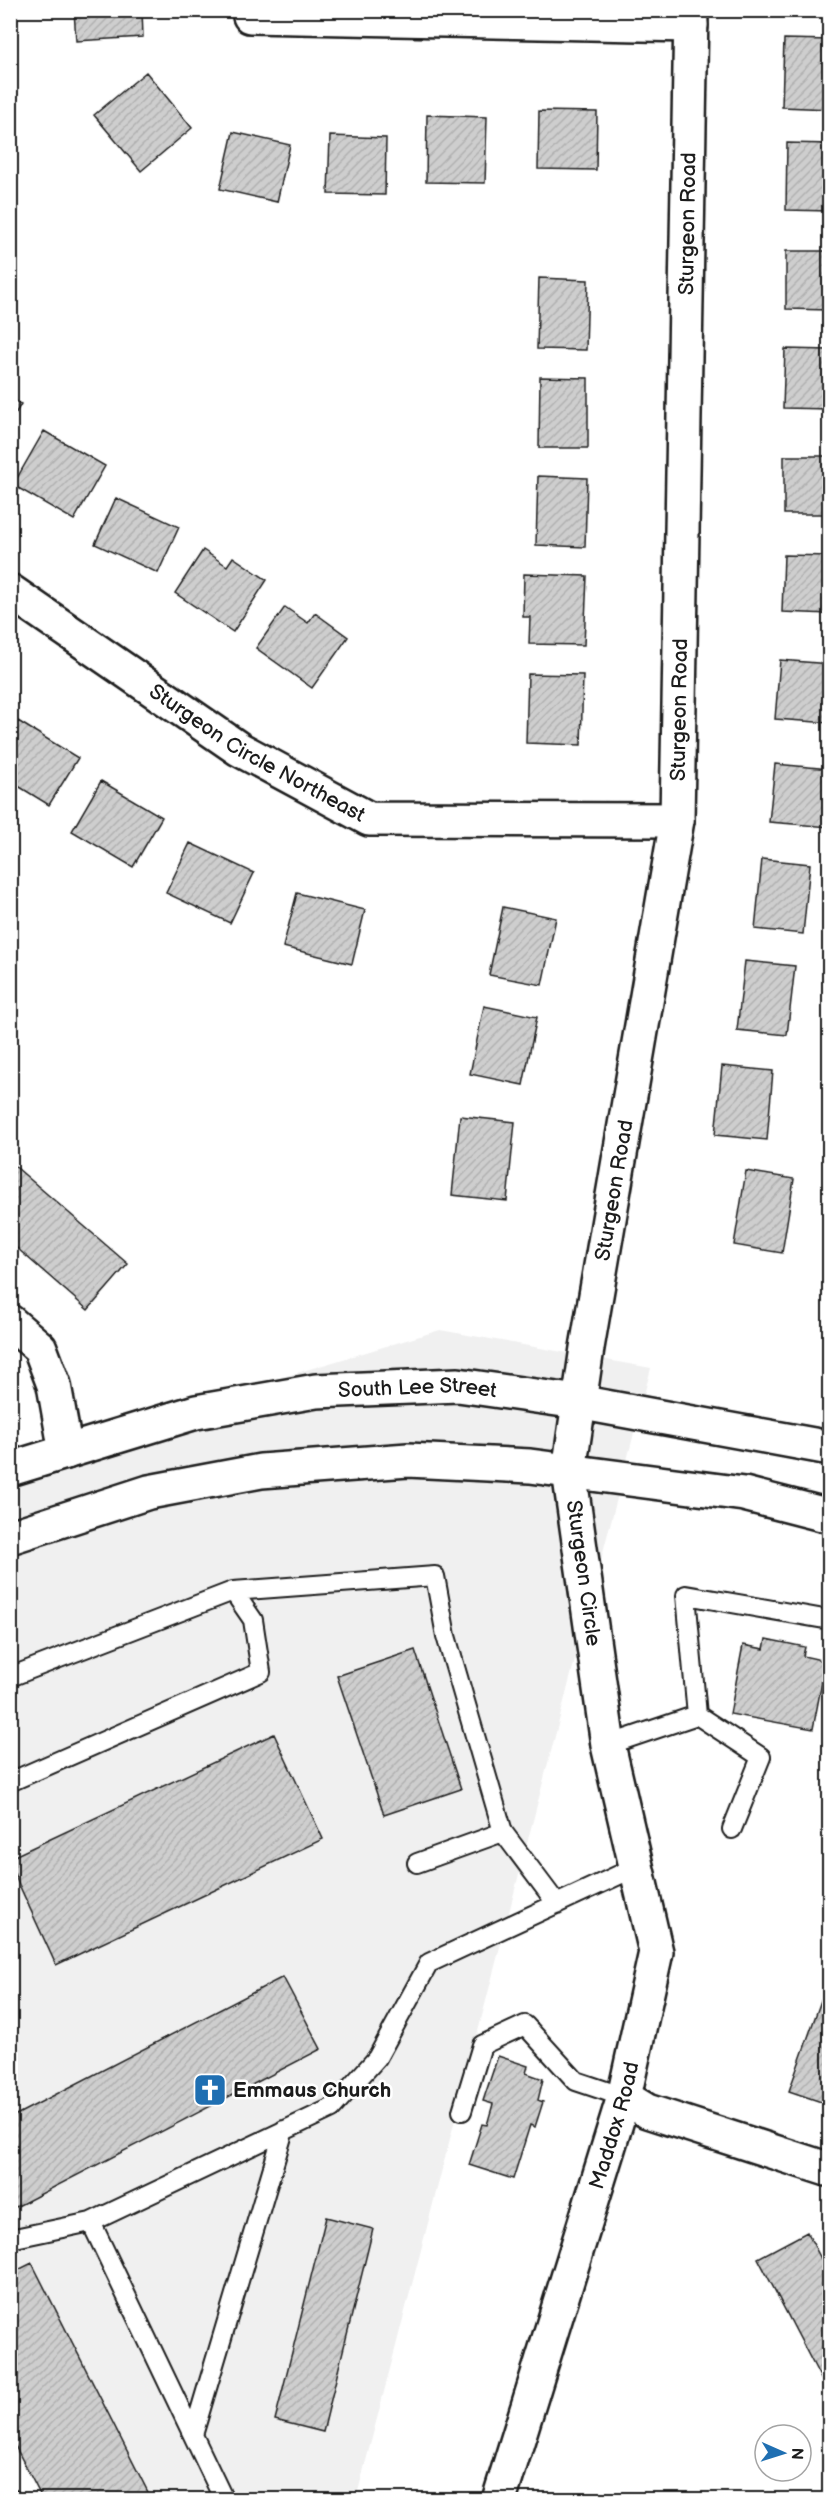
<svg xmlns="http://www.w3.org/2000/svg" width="840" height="2510" font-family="'Balsamiq Sans',sans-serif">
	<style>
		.built { fill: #f0f0f0 }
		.building { fill: url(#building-hatch); stroke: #1c1c1c; stroke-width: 1.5 }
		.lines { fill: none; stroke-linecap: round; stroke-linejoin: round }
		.lane-casing { stroke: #1c1c1c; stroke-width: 22 }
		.street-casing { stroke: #1c1c1c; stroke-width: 38 }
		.secondary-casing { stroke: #1c1c1c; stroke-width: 38 }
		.lane { stroke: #fff; stroke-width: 18 }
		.street { stroke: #fff; stroke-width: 33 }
		.secondary { stroke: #fff; stroke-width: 33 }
		.labels { text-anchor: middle; stroke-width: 5; stroke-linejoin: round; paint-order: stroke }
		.street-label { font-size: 21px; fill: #1c1c1c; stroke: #fff }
		.poi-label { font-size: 21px; font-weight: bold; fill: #1c1c1c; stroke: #fff; text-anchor: start }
	</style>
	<defs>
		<pattern id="building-hatch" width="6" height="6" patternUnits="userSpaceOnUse" patternTransform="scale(1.5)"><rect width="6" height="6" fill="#cecece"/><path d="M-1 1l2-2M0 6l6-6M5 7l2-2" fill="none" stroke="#b0b0b0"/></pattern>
	</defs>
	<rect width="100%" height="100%" fill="#fff"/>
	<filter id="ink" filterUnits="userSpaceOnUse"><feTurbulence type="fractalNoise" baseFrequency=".0167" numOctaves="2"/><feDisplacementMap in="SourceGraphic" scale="12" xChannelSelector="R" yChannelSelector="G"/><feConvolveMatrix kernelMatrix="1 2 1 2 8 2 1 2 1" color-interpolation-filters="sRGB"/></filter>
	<g filter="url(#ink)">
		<path class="built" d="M440,1330L651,1368L356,2499H113L11,2361L10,1488L103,1431Z"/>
		<path class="building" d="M74,10H142L143,37L76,41Z
			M784,39L830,40V109L782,107Z
			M146,72L192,128L141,171L94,115Z
			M539,111L597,112L596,170L538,169Z
			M427,115L487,117L485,183L426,182Z
			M233,132L290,145L277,202L220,189Z
			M330,136L386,138L385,195L328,194Z
			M787,143L830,144V211L786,210Z
			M786,251H830V310L786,309Z
			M539,278L588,280L586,350L537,349Z
			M785,349L830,350V409L783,408Z
			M540,377L588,378V448H539Z
			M10,398L21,404L10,423Z
			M44,431L105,466L74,520L13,485Z
			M784,456H830V514H784Z
			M538,476L587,478L585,547L536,545Z
			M116,498L179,527L158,573L95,544Z
			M203,550L227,566L233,557L267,580L233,632L175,593Z
			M784,555L830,556V614L782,612Z
			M524,574L587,576L584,645L529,644L530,617H523Z
			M285,607L308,623L315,613L348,637L312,688L256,648Z
			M780,660L830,664V723L775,719Z
			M528,674L583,675L581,745L526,743Z
			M18,721L78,758L49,805L10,781V732Z
			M775,764L830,769V827L769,822Z
			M101,781L162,817L133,867L72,831Z
			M190,843L254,873L230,923L166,893Z
			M762,859L810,864L803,934L755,929Z
			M297,893L365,910L352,964L283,947Z
			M503,907L556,918L542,985L489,975Z
			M745,961L795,966L787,1035L737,1030Z
			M484,1006L537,1017L523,1085L470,1074Z
			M722,1066L773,1071L767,1140L715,1135Z
			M460,1116L515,1122L507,1201L452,1195Z
			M10,1162L128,1264L88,1310L10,1242Z
			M746,1171L794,1179L782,1253L734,1245Z
			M766,1639L805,1647L803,1656L826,1661L813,1729L730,1714L743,1645L764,1649Z
			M415,1650L461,1789L384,1815L337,1676Z
			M274,1734L323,1839L56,1965L10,1865V1858Z
			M830,1975V2105L789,2091Z
			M283,1977L321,2049L10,2210V2118Z
			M498,2056L528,2066L526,2073L543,2079L538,2100L543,2102L535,2127L530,2125L513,2179L469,2165L482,2124L487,2125L493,2104L483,2101Z
			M326,2217L373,2229L323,2432L275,2420Z
			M807,2232L830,2276V2396L758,2258Z
			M32,2263L152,2500H43L10,2436V2274Z"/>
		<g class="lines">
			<defs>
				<path id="lane" d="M10,1677L233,1591L435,1576L446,1636L503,1832
					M697,1715L761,1757L732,1829
					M608,1745L697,1715L686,1595L830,1620
					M10,1782L261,1672L253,1620L233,1591
					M417,1863L503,1832L557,1904
					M462,2111L482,2045L525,2025L576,2081L624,2097
					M91,2222L224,2500
					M10,2239L91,2222L332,2108L377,2058L429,1963L636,1867
					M193,2435L284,2130
					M10,2498L12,2500"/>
				<g id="street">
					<path d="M250,16L691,25"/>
					<path id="s1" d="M10,591L239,749L369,819L677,820"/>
					<path d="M10,1322L40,1348L54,1385L66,1452"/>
					<path d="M624,2097L647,2111L830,2170"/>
					<path id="s2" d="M499,2500L624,2097L656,1952L608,1745L569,1471L587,1348L677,820L691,10"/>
				</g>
				<g id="secondary">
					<path id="s3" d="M10,1469L196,1412L316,1391L458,1385L578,1402L830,1448"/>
					<path d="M10,1537L149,1492L261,1471L408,1460L530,1466L744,1494L830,1516"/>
				</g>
			</defs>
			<use href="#lane" class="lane-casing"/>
			<use href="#street" class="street-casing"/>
			<use href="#secondary" class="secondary-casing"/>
			<use href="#lane" class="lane"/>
			<use href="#street" class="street"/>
			<use href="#secondary" class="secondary"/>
		</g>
	</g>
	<defs>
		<symbol id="church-square" viewBox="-11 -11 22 22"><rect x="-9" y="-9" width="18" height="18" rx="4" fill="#1f6fb2" stroke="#fff"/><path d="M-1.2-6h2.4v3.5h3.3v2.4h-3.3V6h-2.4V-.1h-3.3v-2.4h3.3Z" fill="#fff"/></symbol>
	</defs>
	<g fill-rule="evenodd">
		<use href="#church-square" x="191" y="2071" width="38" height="38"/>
	</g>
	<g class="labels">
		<g class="street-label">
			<text dy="7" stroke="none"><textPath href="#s2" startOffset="2316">Sturgeon Road</textPath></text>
			<text dy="7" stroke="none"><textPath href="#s2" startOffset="1830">Sturgeon Road</textPath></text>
			<text dy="7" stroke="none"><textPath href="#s1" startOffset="296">Sturgeon Circle Northeast</textPath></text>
			<text dy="7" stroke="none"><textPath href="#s2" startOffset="1344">Sturgeon Road</textPath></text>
			<text dy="7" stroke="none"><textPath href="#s3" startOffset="418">South Lee Street</textPath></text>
			<text transform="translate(584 1573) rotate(82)" y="7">Sturgeon Circle</text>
			<text dy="7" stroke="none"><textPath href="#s2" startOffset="392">Maddox Road</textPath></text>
		</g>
		<g class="poi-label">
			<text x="233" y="2097">Emmaus Church</text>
		</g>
	</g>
	<rect width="840" height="2510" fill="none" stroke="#fff" stroke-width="36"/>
	<rect x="18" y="18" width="804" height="2474" fill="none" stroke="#1c1c1c" stroke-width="2" filter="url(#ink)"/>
	<g transform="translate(783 2453) rotate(93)"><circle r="28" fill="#ffffff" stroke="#a4a4a4" stroke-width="1.5"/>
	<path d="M0-4.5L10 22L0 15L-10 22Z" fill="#1f6fb2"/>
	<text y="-9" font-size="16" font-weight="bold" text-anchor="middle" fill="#1c1c1c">N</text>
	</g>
</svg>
